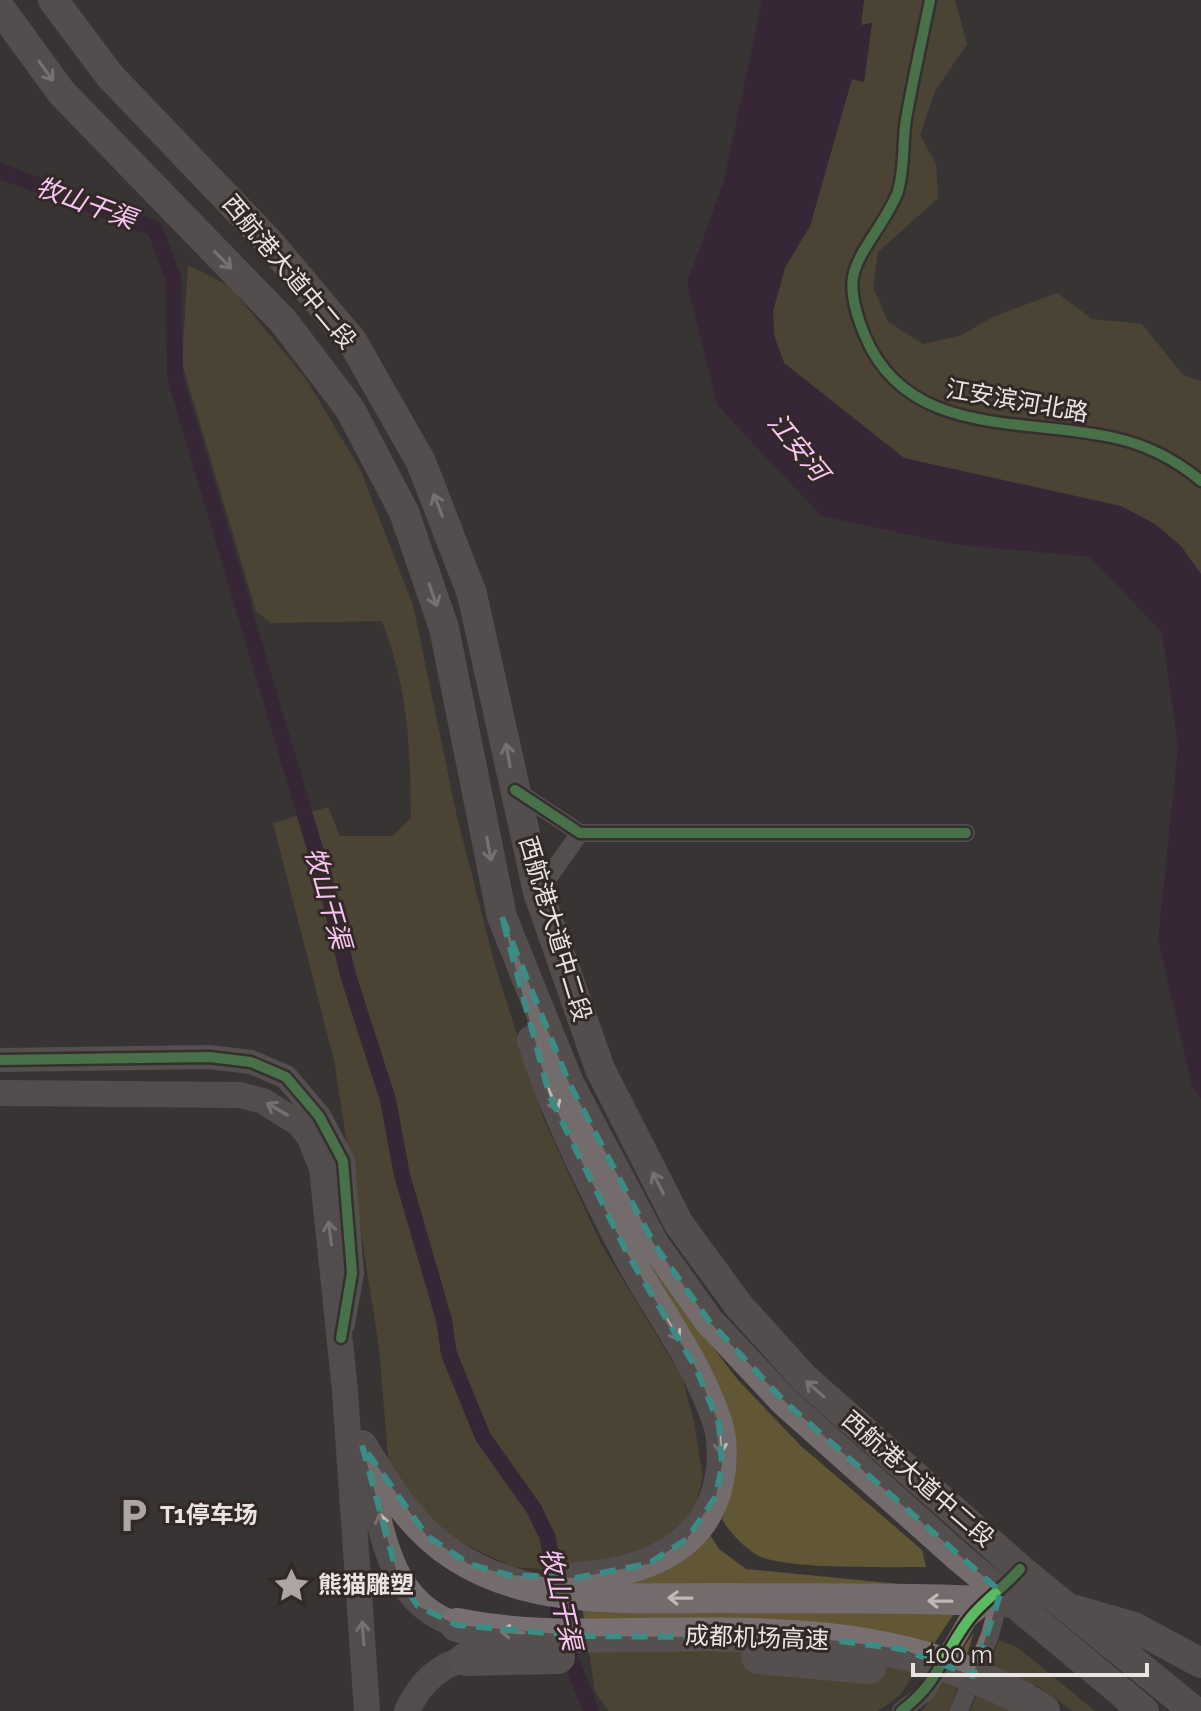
<svg xmlns="http://www.w3.org/2000/svg" width="1201" height="1711" font-family="Raleway,'Noto Sans SC',sans-serif">
	<style>
		.green { fill: #625734 }
		.water { fill: #371535 }
		.lines { fill: none; stroke-linecap: round; stroke-linejoin: round }
		.canal { stroke: #371535; stroke-width: 16 }
		.minor { stroke: #747070; stroke-width: 18 }
		.tertiary { stroke: #747070; stroke-width: 24 }
		.secondary { stroke: #706a6a; stroke-width: 26 }
		.primary { stroke: #746b6c; stroke-width: 30 }
		.motorway { stroke: #7a6f70; stroke-width: 34 }
		.cycleway-casing { stroke: #322927; stroke-width: 15 }
		.cycleway { stroke: #5cba63; stroke-width: 10 }
		.oneway { stroke: #c0b9b8 }
		.oneway2 { stroke: #bfb9b7 }
		.oneway3 { stroke: #c8c0bf }
		.marked { fill: none; stroke: #3b8c85; stroke-width: 6; stroke-dasharray: 16 10; stroke-linejoin: round }
		.labels { text-anchor: middle; stroke-width: 6; stroke-linejoin: round; paint-order: stroke }
		.street-label { font-size: 24px; fill: #e9e3e1; stroke: #322927 }
		.poi-label { font-size: 24px; font-weight: bold; fill: #e9e3e1; stroke: #322927; text-anchor: start }
		.water-label { font-size: 26px; font-style: italic; fill: #f9c4f4; stroke: #322927 }
	</style>
	<rect width="100%" height="100%" fill="#393434"/>
	<path class="green" d="M864,0H955L967,44L935,91L920,135L936,164L938,198L878,252L873,287L888,322L923,344L960,336L995,316L1057,293L1092,319L1142,324L1183,375L1201,381V574L1181,546L1155,524L904,458L784,363L774,335L773,311L784,268L810,226L852,78L864,82L872,23L861,25Z
		M188,265L229,286L306,379L360,469L413,605L457,817L494,962L544,1120L601,1244L682,1377L694,1422L703,1477L694,1510L719,1549L746,1569L930,1587L953,1615L900,1695L878,1711H609L595,1692L577,1572L513,1567L449,1537L414,1503L389,1468L379,1347L334,1060L273,823L328,807L340,836H393L411,818C410,743 409,693 382,621L271,623L256,611L182,363Z
		M637,1248L738,1380L800,1445L922,1550L926,1567C893,1567 782,1570 757,1555C743,1546 730,1533 722,1519C731,1497 737,1471 736,1447C735,1389 667,1299 637,1248Z
		M974,1632L950,1711H922Z
		M999,1640L1017,1647L1095,1711H1072L1036,1685L1014,1711H970Z"/>
	<path class="water" d="M762,0H864L861,25L872,23L864,82L852,79L810,226L785,268L773,311L774,335L784,363L904,458L1121,506L1155,524L1181,546L1201,574V1099L1192,1086L1158,940L1178,747L1162,633L1090,557L952,544L821,516L717,405L687,283L724,180Z"/>
	<g class="lines">
		<path class="canal" d="M0,171L155,229L173,278L175,377L329,896L348,975L388,1100L402,1175L444,1320L449,1354L483,1437L534,1509L548,1538L558,1606L572,1662L591,1711"/>
		<path class="minor" d="M515,790L580,833H966
			M538,892L580,833
			M901,1711L926,1692L968,1619L991,1600
			M959,1711L990,1635L1001,1593"/>
		<path class="tertiary" d="M0,1060L209,1057L251,1062L286,1077L319,1116L343,1161L352,1273L343,1324"/>
		<path class="secondary" d="M0,1093L240,1095L263,1101L298,1123L309,1136L322,1168L345,1391L367,1711
			M365,1457C381,1521 384,1602 457,1625
			M407,1711C419,1685 438,1665 466,1659"/>
		<path class="primary" d="M53,0L110,76L268,241L352,341L421,462L472,594L538,892L600,1069L679,1224L739,1306L804,1378L1020,1569L1194,1711
			M0,8L61,92L284,322L350,409L404,512L444,628L502,917L569,1083L654,1244L709,1321L784,1401L960,1558L1144,1711
			M532,1040C555,1113 590,1182 625,1250C655,1308 696,1358 717,1421C723,1439 723,1462 719,1481C704,1557 626,1577 558,1578
			M362,1445C388,1487 412,1529 455,1556C536,1608 635,1597 727,1598C825,1599 923,1597 1020,1603
			M1075,1610L1134,1627L1201,1663"/>
		<path class="motorway" d="M457,1625C514,1637 575,1636 633,1635C750,1634 870,1630 979,1678C1001,1688 1023,1697 1043,1711
			M758,1657L869,1667
			M466,1659L558,1657"/>
		<defs>
			<path id="cycleway" d="M930,0C922,40 913,79 906,119C902,144 905,167 898,191C888,220 858,250 853,277C850,297 858,319 865,336C908,439 1025,417 1115,438C1147,445 1176,460 1201,481
				M515,790L580,833H966
				M0,1060L209,1057L251,1062L286,1077L319,1116L343,1161L352,1273L341,1338
				M901,1711C939,1683 941,1657 967,1622C980,1603 1004,1588 1020,1569"/>
		</defs>
		<use href="#cycleway" class="cycleway-casing"/>
		<use href="#cycleway" class="cycleway"/>
	</g>
	<defs><path id="oneway-shaft" d="M-6 0H5M1.5-3L5.5 0L1.5 3" fill="none" stroke-width="1.6" stroke-linecap="round" stroke-linejoin="round" transform="scale(2)"/></defs>
	<g class="oneway">
		<use href="#oneway-shaft" transform="translate(46 71) rotate(54)"/>
		<use href="#oneway-shaft" transform="translate(223 260) rotate(46)"/>
		<use href="#oneway-shaft" transform="translate(438 505) rotate(-111)"/>
		<use href="#oneway-shaft" transform="translate(433 595) rotate(71)"/>
		<use href="#oneway-shaft" transform="translate(508 755) rotate(-100)"/>
		<use href="#oneway-shaft" transform="translate(489 849) rotate(79)"/>
		<use href="#oneway-shaft" transform="translate(553 1100) rotate(67)"/>
		<use href="#oneway-shaft" transform="translate(658 1183) rotate(-117)"/>
		<use href="#oneway-shaft" transform="translate(673 1330) rotate(59)"/>
		<use href="#oneway-shaft" transform="translate(815 1389) rotate(-139)"/>
		<use href="#oneway-shaft" transform="translate(720 1442) rotate(85)"/>
		<use href="#oneway-shaft" transform="translate(680 1598) rotate(-179)"/>
		<use href="#oneway-shaft" transform="translate(940 1601) rotate(-179)"/>
	</g>
	<g class="oneway2">
		<use href="#oneway-shaft" transform="translate(277 1109) rotate(-150)"/>
		<use href="#oneway-shaft" transform="translate(330 1233) rotate(-97)"/>
		<use href="#oneway-shaft" transform="translate(382 1525) rotate(-104)"/>
		<use href="#oneway-shaft" transform="translate(363 1633) rotate(-94)"/>
	</g>
	<use class="oneway3" href="#oneway-shaft" transform="translate(512 1632) rotate(-176)"/>
	<path d="M0 0H1201V1711H0ZM502,917L569,1083L654,1244L709,1321L784,1401L1001,1592L973,1676L902,1649L815,1638L582,1636L457,1625L418,1606L398,1577L362,1445L427,1536L469,1564L508,1575L575,1578L648,1564L687,1539L716,1496L722,1465L719,1424L696,1368L627,1253L550,1097Z" fill="#393434" fill-opacity=".55" fill-rule="evenodd"/>
	<path class="marked" d="M502,917L569,1083L654,1244L709,1321L784,1401L1001,1592L973,1676L902,1649L815,1638L582,1636L457,1625L418,1606L398,1577L362,1445L427,1536L469,1564L508,1575L575,1578L648,1564L687,1539L716,1496L722,1465L719,1424L696,1368L627,1253L550,1097Z"/>
	<defs>
		<symbol id="parking-bare" viewBox="-9 -9 18 18"><path d="M-3.5-5.5H1a3.5 3.5 0 0 1 0 7H-1V5.5H-3.5ZM-1-3.4V-.6H.8a1.4 1.4 0 0 0 0-2.8Z" fill="#aba6a4" stroke="#322927" stroke-width="2.5" paint-order="stroke"/></symbol>
		<symbol id="sight-bare" viewBox="-9 -9 18 18"><path d="M0-6L1.8-2.2L6-1.7L2.9 1.2L3.7 5.4L0 3.3L-3.7 5.4L-2.9 1.2L-6-1.7L-1.8-2.2Z" fill="#aba6a4" stroke="#322927" stroke-width="2.5" paint-order="stroke"/></symbol>
	</defs>
	<g fill-rule="evenodd">
		<use href="#parking-bare" x="108" y="1490" width="51" height="51"/>
		<use href="#sight-bare" x="266" y="1560" width="51" height="51"/>
	</g>
	<g class="labels">
		<g class="street-label">
			<text transform="translate(289 272) rotate(50)" y="8">西航港大道中二段</text>
			<text transform="translate(1017 401) rotate(10)" y="8">江安滨河北路</text>
			<text transform="translate(555 929) rotate(73)" y="8">西航港大道中二段</text>
			<text transform="translate(918 1479) rotate(41)" y="8">西航港大道中二段</text>
			<text transform="translate(757 1638) rotate(2)" y="8">成都机场高速</text>
		</g>
		<g class="poi-label">
			<text x="160" y="1523">T1停车场</text>
			<text x="318" y="1593">熊猫雕塑</text>
		</g>
		<g class="water-label">
			<text transform="translate(86 203) rotate(20)" y="9">牧山干渠</text>
			<text transform="translate(798 447) rotate(51)" y="9">江安河</text>
			<text transform="translate(328 898) rotate(74)" y="9">牧山干渠</text>
			<text transform="translate(561 1599) rotate(77)" y="9">牧山干渠</text>
		</g>
	</g>
	<path d="M913 1663v12h234v-12" fill="none" stroke="#e9e3e1" stroke-width="4"/>
	<text x="925" y="1663" font-size="24" fill="#e9e3e1" stroke="#322927" stroke-width="6" paint-order="stroke">100 m</text>
</svg>
